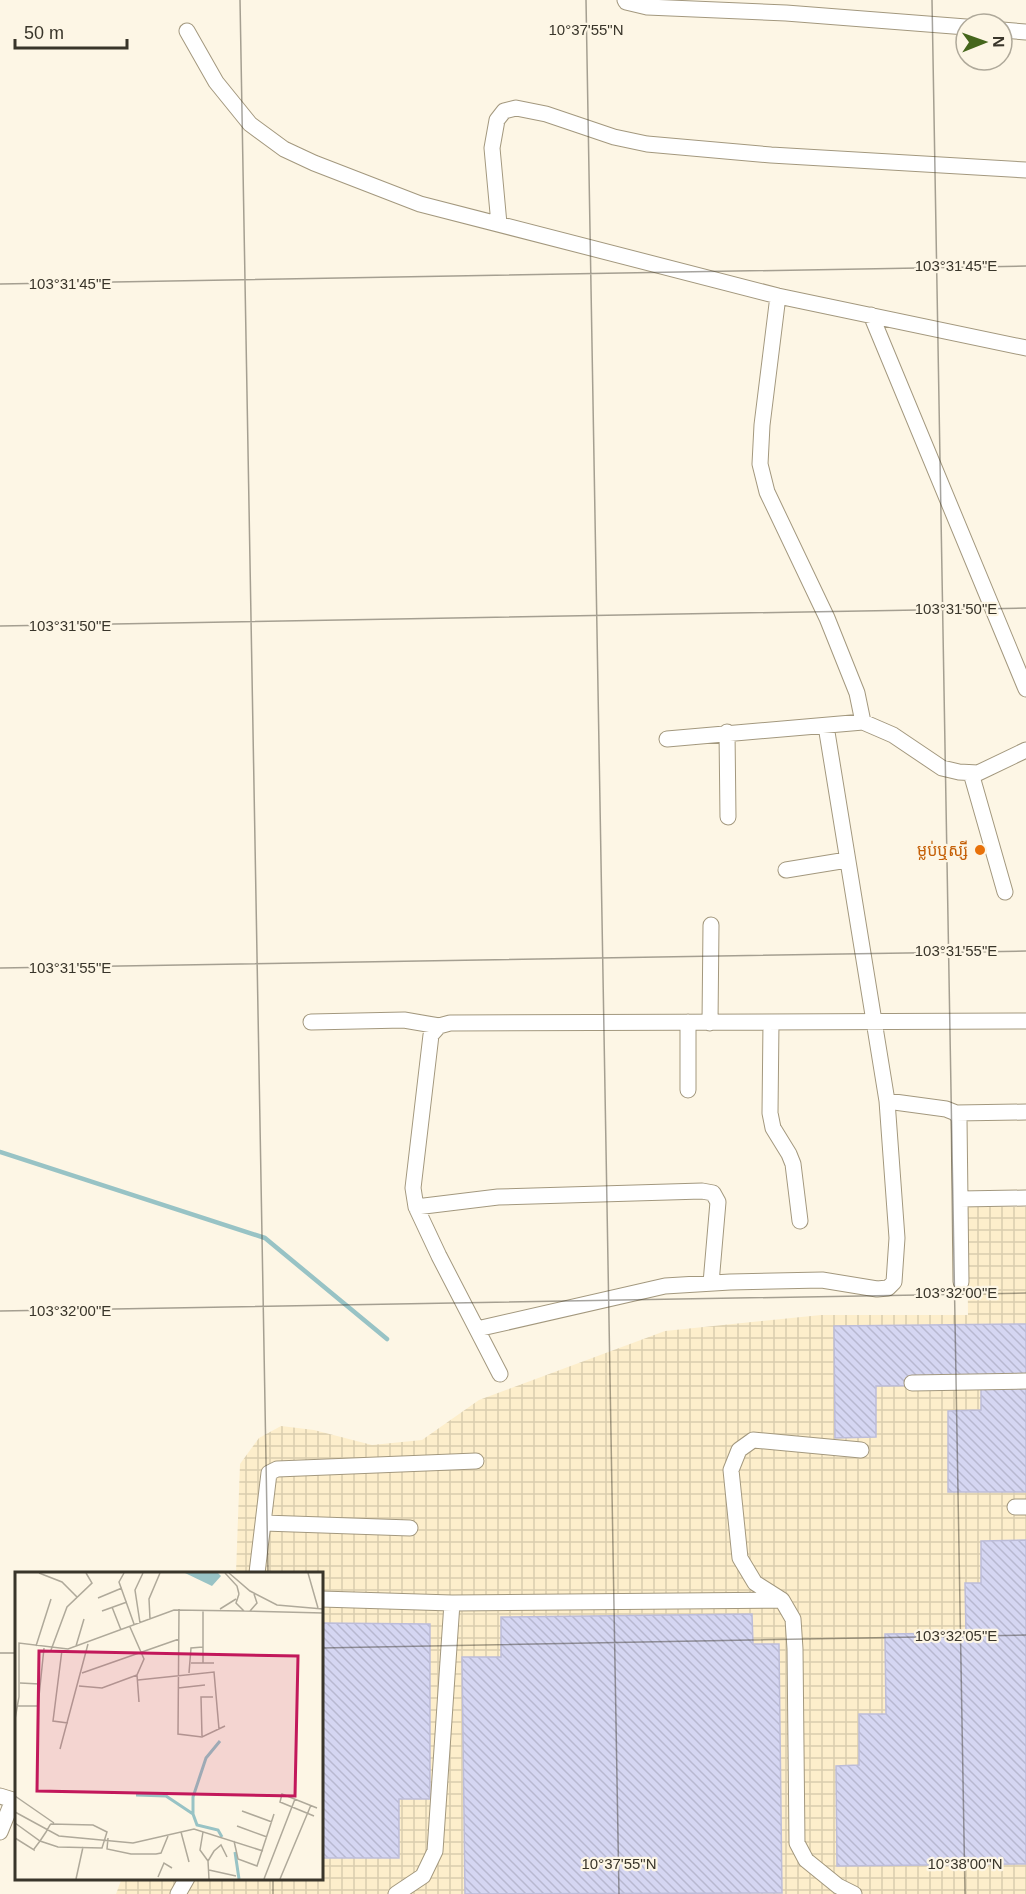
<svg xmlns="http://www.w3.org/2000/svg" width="1026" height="1894" font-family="Arial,'Noto Sans Khmer',sans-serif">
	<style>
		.industrial { fill: url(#industrial-grid) }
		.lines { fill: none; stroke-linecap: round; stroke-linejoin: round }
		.stream { stroke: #98c3c5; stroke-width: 4.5 }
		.building { fill: url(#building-back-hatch); stroke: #bdbdd9; stroke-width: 1.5 }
		.minor-casing { stroke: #a3987e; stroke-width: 17 }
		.minor { stroke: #fff; stroke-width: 15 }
		.ticks { fill: none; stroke: #39352a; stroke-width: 1.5; stroke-opacity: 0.45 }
		.food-dot { fill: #e8710a; stroke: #fdf6e5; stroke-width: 2 }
		.labels { text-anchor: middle; stroke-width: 4.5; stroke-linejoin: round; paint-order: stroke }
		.food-label { font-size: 16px; fill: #c56008; stroke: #fdf6e5; text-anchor: end }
		.inset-river { fill: none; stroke: #98c3c5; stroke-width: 3 }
		.inset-road { fill: none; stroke: #afa99a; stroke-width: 1.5 }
		.view { fill: #c2185b; fill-opacity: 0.15; stroke: #c2185b; stroke-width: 3 }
		.inset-edge { fill: none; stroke: #39352a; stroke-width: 3 }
		.ticks-label { font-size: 15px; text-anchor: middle; fill: #39352a; stroke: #fdf6e5; stroke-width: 4.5; stroke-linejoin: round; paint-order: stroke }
	</style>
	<defs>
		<pattern id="industrial-grid" width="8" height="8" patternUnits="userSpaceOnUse" patternTransform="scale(1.5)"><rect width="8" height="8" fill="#fdeecb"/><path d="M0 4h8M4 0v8" fill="none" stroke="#dacdae"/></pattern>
		<pattern id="building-back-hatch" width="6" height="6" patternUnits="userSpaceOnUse" patternTransform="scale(1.5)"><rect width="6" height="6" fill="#d5d6f2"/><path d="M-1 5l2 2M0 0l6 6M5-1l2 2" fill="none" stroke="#b8b8d0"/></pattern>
	</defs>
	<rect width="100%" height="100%" fill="#fdf6e5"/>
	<path class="industrial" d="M967,1207H1026V1894H116L122,1878H321V1573H236L240,1464L259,1438L281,1426L314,1430L372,1445L422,1440L479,1400L665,1331L821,1315H968Z"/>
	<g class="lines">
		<path class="stream" d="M0,1152L265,1238L387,1339"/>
	</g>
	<path class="building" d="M1026,1324V1492H948V1411L981,1410V1385L876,1386V1437L835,1438L834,1326Z
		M1026,1540V1864L837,1866L836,1766L859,1765V1714H886L885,1634L966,1633L965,1583H981V1541Z
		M752,1614L753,1644H779L782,1893L465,1894L462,1657H501V1617Z
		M321,1623L430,1624V1799H399V1858H321Z"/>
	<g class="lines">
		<defs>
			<path id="minor" d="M625,0L626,2L647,7L786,13L966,27
				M1002,30L1026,32
				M187,31L216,82L250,124L284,149L314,163L420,204L778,296L1026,348
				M499,224L492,148L497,120L504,111L516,108L546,114L614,137L647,144L771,155L1026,170
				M778,296L762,425L760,464L767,492L827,618L857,693L863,722
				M871,315L1026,689
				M727,732L728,817
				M667,739L863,722L893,735L942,768L959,772L978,773L1026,750
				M971,773L1005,892
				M786,870L847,860
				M311,1022L404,1020L439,1026
				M771,1022L770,1113L773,1128L789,1154L793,1164L800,1221
				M710,1023L711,925
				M688,1090V1022
				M887,1101L946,1109L956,1113L1026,1112
				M956,1113L959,1119L961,1282
				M960,1199L1026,1198
				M416,1207L498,1197L702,1191L713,1193L718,1202L711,1283
				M477,1329L665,1286L730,1282L822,1280L877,1289L888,1288L894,1282L897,1238L887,1101L826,726
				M500,1374L439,1256L416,1207L413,1188L431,1035L439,1026L450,1023L1026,1021
				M912,1383L1026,1381
				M1015,1507H1026
				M264,1523L410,1528
				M257,1573L269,1473L277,1469L476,1461
				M321,1599L452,1603L782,1600
				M0,1796L13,1800L0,1832
				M178,1894L187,1878
				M396,1894L423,1876L435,1851L452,1603
				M854,1894L838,1886L806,1860L797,1843L795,1649L793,1619L782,1600L755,1583L740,1558L731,1470L739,1450L753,1440L861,1450"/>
		</defs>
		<use href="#minor" class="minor-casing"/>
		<use href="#minor" class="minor"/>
	</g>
	<path class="ticks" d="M240,0L268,1573M586,0L619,1894M932,0L965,1894M0,284L1026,266M0,626L1026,608M0,968L1026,951M0,1311L1026,1293M321,1648L1026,1635M0,1653H16M273,1878V1894"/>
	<circle class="food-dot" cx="980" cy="850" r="6"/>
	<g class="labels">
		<g class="food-label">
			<text x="968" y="856">ម្លប់ឬស្សី</text>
		</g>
	</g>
	<g transform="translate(15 1572)">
		<rect width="308" height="308" fill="#fdf6e5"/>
		<path d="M170,1H203L206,4L197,14Z" fill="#98c3c5"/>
		<path class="inset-river" d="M205,169L191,186L178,225V242L182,253L203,258L207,265M121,223L151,224L178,242M220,280L224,307"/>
		<path class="inset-road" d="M24,1L47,10L62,25M109,1L104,10L119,52M210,1L222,14L224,22M214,1L235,19L262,33L308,37M293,1L303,36M224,22L221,31L229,39L308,41M83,26L107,16M97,35L106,58M164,37L163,162L187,165L210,154M205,37L221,27M87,39L112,30M235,39L242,31L239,22M135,47L134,27L145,1M125,51L120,18L128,1M115,55L129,87L122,103L124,130M21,74L36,27M61,74L69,47M36,78L52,35L77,11L71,1M47,78L38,149L53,151M176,91H199M188,91V38M67,101L164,67M174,101L176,76L188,75M123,108L199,100L204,157M5,111L25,112M64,114L87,116L122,103M163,116L190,113M3,134H23L29,76M0,147L4,125V71L53,77L159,38L229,39M187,164L186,125H198M45,177L73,72M0,224L39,251M227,239L257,250M0,240L44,264L118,271L179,257L248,279M299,244L265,230L267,222L302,236M0,251L25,269L43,275L87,276L92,260L78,253L36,252L35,253L31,260L25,269L19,277V278L0,266M222,254L252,265M166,260L174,290M188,260L185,278L193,289M93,266L92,277L116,282H141L146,281L153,264M219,269L223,287L242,294L259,242M194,298L221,304M143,305L149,291L157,296M61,307L68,275M194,307L193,289L199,279L206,273L212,285M249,307L280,227M265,307L296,233"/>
		<path class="view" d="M24,79L283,84L280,224L22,219Z"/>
		<rect width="308" height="308" class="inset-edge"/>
	</g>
	<g class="ticks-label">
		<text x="586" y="35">10°37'55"N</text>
		<text x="956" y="271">103°31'45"E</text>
		<text x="70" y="289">103°31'45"E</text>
		<text x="956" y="614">103°31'50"E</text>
		<text x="70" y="631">103°31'50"E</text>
		<text x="956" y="956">103°31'55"E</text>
		<text x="70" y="973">103°31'55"E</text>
		<text x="956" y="1298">103°32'00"E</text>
		<text x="70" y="1316">103°32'00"E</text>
		<text x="956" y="1641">103°32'05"E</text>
		<text x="619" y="1869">10°37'55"N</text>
		<text x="965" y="1869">10°38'00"N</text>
	</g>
	<g transform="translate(984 42) rotate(89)"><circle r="28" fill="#fdf6e5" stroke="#afa99a" stroke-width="1.5"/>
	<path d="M0-4.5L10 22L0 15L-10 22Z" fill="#45661c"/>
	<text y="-9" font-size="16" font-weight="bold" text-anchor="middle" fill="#39352a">N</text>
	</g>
	<path d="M15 39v9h112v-9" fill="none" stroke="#39352a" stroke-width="3"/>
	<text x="24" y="39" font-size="18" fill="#39352a" stroke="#fdf6e5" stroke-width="4.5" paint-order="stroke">50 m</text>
</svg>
